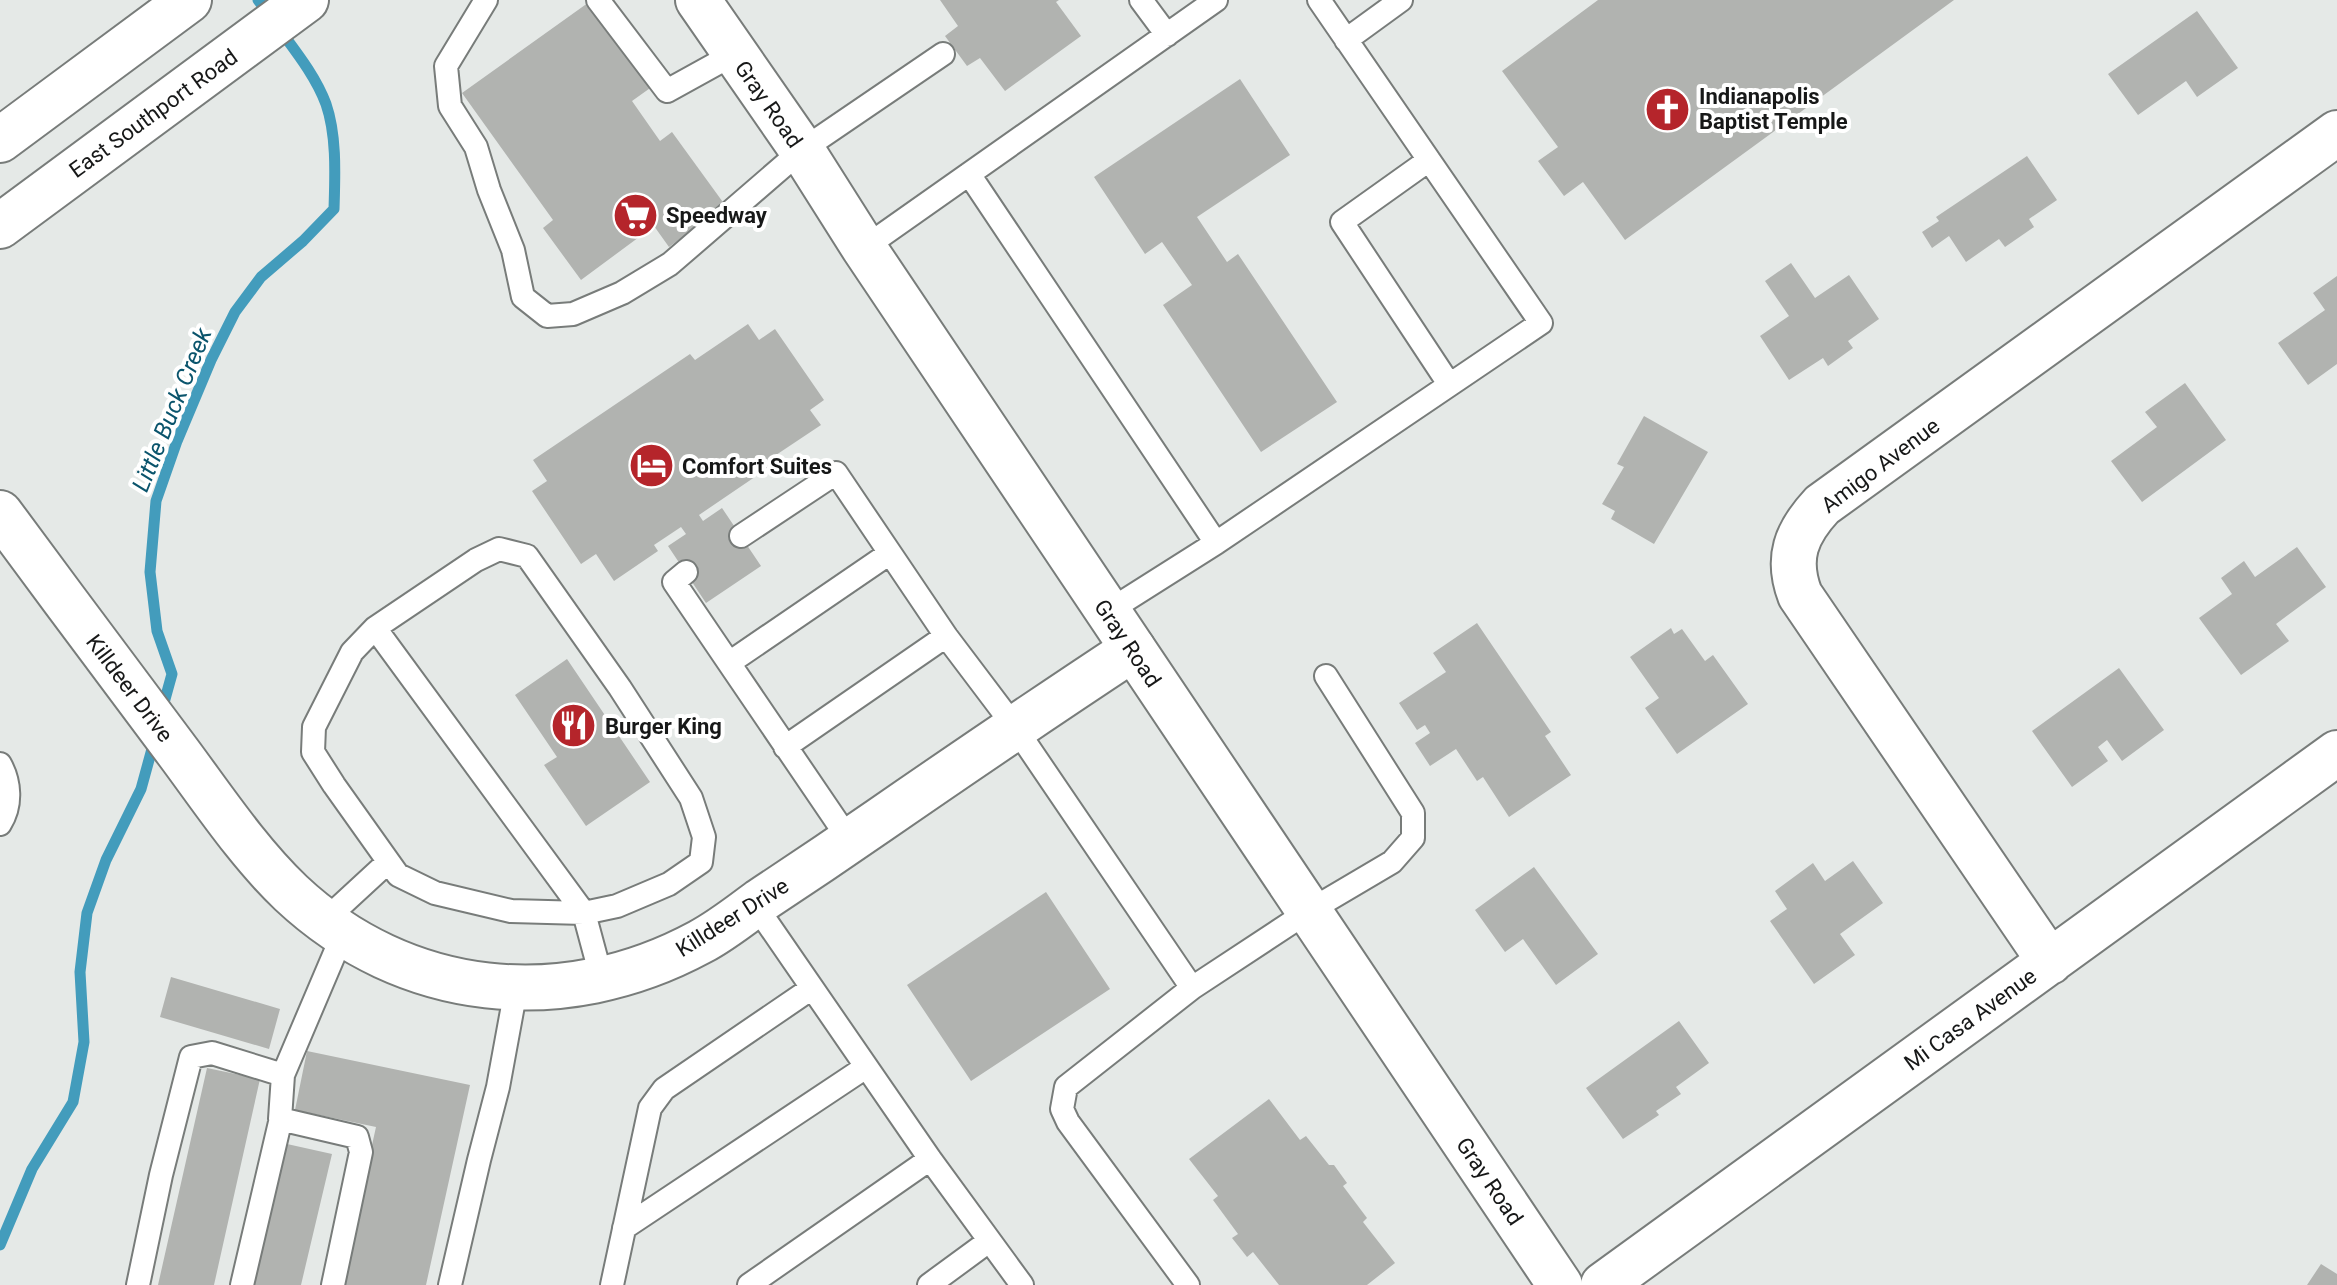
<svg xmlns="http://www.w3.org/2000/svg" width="2337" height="1285" font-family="Roboto,sans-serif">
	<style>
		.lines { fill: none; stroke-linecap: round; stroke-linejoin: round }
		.stream { stroke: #439cbc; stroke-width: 11 }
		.building { fill: #b1b3b0 }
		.lane-casing { stroke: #787c7a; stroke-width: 26 }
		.street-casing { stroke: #787c7a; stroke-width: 48 }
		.secondary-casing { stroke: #787c7a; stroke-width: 48 }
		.lane { stroke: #fff; stroke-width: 22 }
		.street { stroke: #fff; stroke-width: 44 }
		.secondary { stroke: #fff; stroke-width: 44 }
		.labels { text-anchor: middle; stroke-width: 8; stroke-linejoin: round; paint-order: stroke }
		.poi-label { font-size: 22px; font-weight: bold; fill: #171818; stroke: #fff; text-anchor: start }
		.street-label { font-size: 22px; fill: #171818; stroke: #fff }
		.water-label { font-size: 24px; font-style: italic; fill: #0a546c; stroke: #fff }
	</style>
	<rect width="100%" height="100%" fill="#e5e9e7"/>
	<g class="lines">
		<path class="stream" d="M258,0L270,16
			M162,710L172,674L157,631L150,572L156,501L177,441L211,360L235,312L261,277L303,241L334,209C335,176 337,136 326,104C316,77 297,53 280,30
			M0,1245L32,1169L73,1102L84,1042L80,972L87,913L106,860L141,789L155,738"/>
	</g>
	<path class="building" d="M592,0L653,86L632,101L660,141L672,132L725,205L669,247L654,226L581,280L543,228L553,220L462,93Z
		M940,0H1059L1056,2L1081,36L1005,91L980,58L967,66L945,36L958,26Z
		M1598,0H1954L1625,240L1583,182L1564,196L1538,161L1558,147L1502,71Z
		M2197,11L2238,68L2197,97L2186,81L2138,115L2108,74Z
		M1240,79L1290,155L1197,217L1227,262L1238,254L1337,402L1261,452L1163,305L1192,285L1162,242L1145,254L1094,177Z
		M2027,156L2057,200L2029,219L2034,227L2005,247L1999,239L1966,262L1949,236L1932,248L1922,232L1939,221L1936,217Z
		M1791,263L1815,298L1849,275L1879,319L1848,341L1853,348L1828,366L1823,358L1789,380L1760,336L1789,316L1765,281Z
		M2337,276V364L2308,385L2278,343L2325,310L2313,293Z
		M748,324L759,340L775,329L824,400L810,410L821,425L764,463L768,468L699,515L703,521L722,508L761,566L706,603L668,546L686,534L681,527L654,545L658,551L614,581L596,554L581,564L532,491L547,481L533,460L690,354L695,360Z
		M2185,383L2226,440L2142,502L2111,461L2157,427L2145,412Z
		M1644,416L1708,452L1654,544L1611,519L1615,511L1602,504L1624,467L1617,464Z
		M2297,547L2326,587L2276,624L2289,641L2241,675L2199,618L2232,594L2221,578L2244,561L2255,577Z
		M1477,623L1551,732L1545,736L1571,775L1509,817L1483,777L1477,781L1456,749L1430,766L1415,743L1430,733L1425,725L1417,730L1399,703L1446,672L1433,653Z
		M1671,628L1674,634L1682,629L1705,661L1713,655L1748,704L1677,754L1645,708L1659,698L1630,657Z
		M567,659L650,782L586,826L544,765L557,757L515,695Z
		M2119,668L2164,730L2122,761L2107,740L2098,747L2108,761L2072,787L2032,731Z
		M1853,861L1883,903L1840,934L1855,955L1814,984L1770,921L1787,909L1775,891L1813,863L1825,881Z
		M1534,867L1598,954L1556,985L1523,939L1505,952L1475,910Z
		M1046,892L1110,989L971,1081L907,985Z
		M171,977L280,1009L269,1049L160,1017Z
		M1679,1021L1709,1063L1676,1087L1681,1094L1656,1111L1659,1115L1623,1139L1586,1088Z
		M307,1051L470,1085L426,1285H341L376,1127L295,1110Z
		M207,1068L260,1079L214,1285H158Z
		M1269,1099L1300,1140L1306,1136L1329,1165H1334L1347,1183L1343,1186L1367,1218L1363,1222L1395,1263L1367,1285H1279L1253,1252L1247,1257L1232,1238L1238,1234L1213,1200L1218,1196L1189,1159Z
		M287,1144L332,1154L301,1285H253Z
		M2321,1264L2337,1274V1285H2307Z"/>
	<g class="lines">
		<defs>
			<path id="lane" d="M486,0L446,66L450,106L476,147L489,190L513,250L523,297L547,316L573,314L622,293L670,264L802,150L943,54
				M598,0L667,91L734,54
				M1141,0L1167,35
				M1346,40L1401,0
				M1429,160L1342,222L1449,384
				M969,174L1216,543L1107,612
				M864,248L1216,0
				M741,536L836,473L890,553
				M1216,543L1541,323L1319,0
				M499,549L527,556L620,688L691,798L704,837L701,862L669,884L617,906L584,913L511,911L435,893L398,875L334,785L313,752L314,727L352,652L375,628L476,560Z
				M686,572L674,582L729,663
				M375,628L584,913L602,980
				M785,747L946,636
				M0,764C10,782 12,805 0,824
				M850,841L729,663L890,553L946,636L1014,726L1192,988L1309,911L1392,862L1413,838V813L1326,676
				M755,905L930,1159L1022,1285
				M324,921L388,862
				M624,1228L866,1067
				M138,1285L161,1175L191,1057L212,1053L283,1075
				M242,1285L281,1118
				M333,1285L361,1152L357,1137L280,1119L283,1075L343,934
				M450,1285L479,1160L498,1087L516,989
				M612,1285L650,1108L664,1089L812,988
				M749,1285L930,1159
				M929,1285L989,1241
				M1188,1285L1068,1122L1062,1109L1066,1087L1192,988"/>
			<path id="street" d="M0,513C59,593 118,672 178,752C213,799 248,852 291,893C405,1000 563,1016 700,942C721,931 741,915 760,901C801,874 841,847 880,820C964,762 1048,705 1133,649
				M2050,962L1800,595C1786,558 1796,533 1822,505L2337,133
				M1603,1285L2337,753"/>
			<path id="secondary" d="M698,0L802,150L864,248L1560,1285
				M0,140L189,0
				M0,226L306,0"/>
		</defs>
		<use href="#lane" class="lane-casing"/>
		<use href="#street" class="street-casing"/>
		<use href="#secondary" class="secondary-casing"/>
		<use href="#lane" class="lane"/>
		<use href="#street" class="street"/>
		<use href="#secondary" class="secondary"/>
	</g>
	<defs>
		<symbol id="church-disc" viewBox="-11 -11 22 22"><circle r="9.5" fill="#b5252b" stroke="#fff"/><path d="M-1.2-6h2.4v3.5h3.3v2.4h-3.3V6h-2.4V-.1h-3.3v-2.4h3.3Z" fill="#fff"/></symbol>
		<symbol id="supermarket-disc" viewBox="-11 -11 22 22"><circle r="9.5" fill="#b5252b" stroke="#fff"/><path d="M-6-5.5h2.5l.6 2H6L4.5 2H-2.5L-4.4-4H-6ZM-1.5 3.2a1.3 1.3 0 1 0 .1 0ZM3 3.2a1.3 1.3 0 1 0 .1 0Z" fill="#fff"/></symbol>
		<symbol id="hotel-disc" viewBox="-11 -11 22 22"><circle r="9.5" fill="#b5252b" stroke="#fff"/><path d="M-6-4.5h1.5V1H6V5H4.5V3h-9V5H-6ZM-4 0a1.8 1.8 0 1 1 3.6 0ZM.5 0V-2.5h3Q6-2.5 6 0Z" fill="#fff"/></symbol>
		<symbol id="restaurant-disc" viewBox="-11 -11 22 22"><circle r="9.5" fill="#b5252b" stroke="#fff"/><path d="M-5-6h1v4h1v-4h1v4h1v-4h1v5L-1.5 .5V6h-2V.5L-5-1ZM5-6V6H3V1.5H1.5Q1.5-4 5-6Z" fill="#fff"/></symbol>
	</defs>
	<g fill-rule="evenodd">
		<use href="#church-disc" x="1642" y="84" width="51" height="51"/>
		<use href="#supermarket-disc" x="610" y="190" width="51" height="51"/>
		<use href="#hotel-disc" x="626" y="440" width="51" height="51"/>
		<use href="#restaurant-disc" x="548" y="700" width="51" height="51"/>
	</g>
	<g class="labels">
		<g class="poi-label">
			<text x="1699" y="104">Indianapolis<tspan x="1699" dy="25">Baptist Temple</tspan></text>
			<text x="666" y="223">Speedway</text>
			<text x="682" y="474">Comfort Suites</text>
			<text x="605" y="734">Burger King</text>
		</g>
		<g class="street-label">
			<text transform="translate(769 104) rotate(55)" y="8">Gray Road</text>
			<text transform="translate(153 113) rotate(-36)" y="8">East Southport Road</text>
			<text transform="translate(1880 465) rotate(-37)" y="8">Amigo Avenue</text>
			<text transform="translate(1128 643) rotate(56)" y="8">Gray Road</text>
			<text transform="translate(130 688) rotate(53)" y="8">Killdeer Drive</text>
			<text transform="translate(732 917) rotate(-32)" y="8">Killdeer Drive</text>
			<text transform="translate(1970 1019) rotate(-36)" y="8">Mi Casa Avenue</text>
			<text transform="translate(1490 1181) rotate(56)" y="8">Gray Road</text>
		</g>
		<g class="water-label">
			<text transform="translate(172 410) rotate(-68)" y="8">Little Buck Creek</text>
		</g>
	</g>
</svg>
